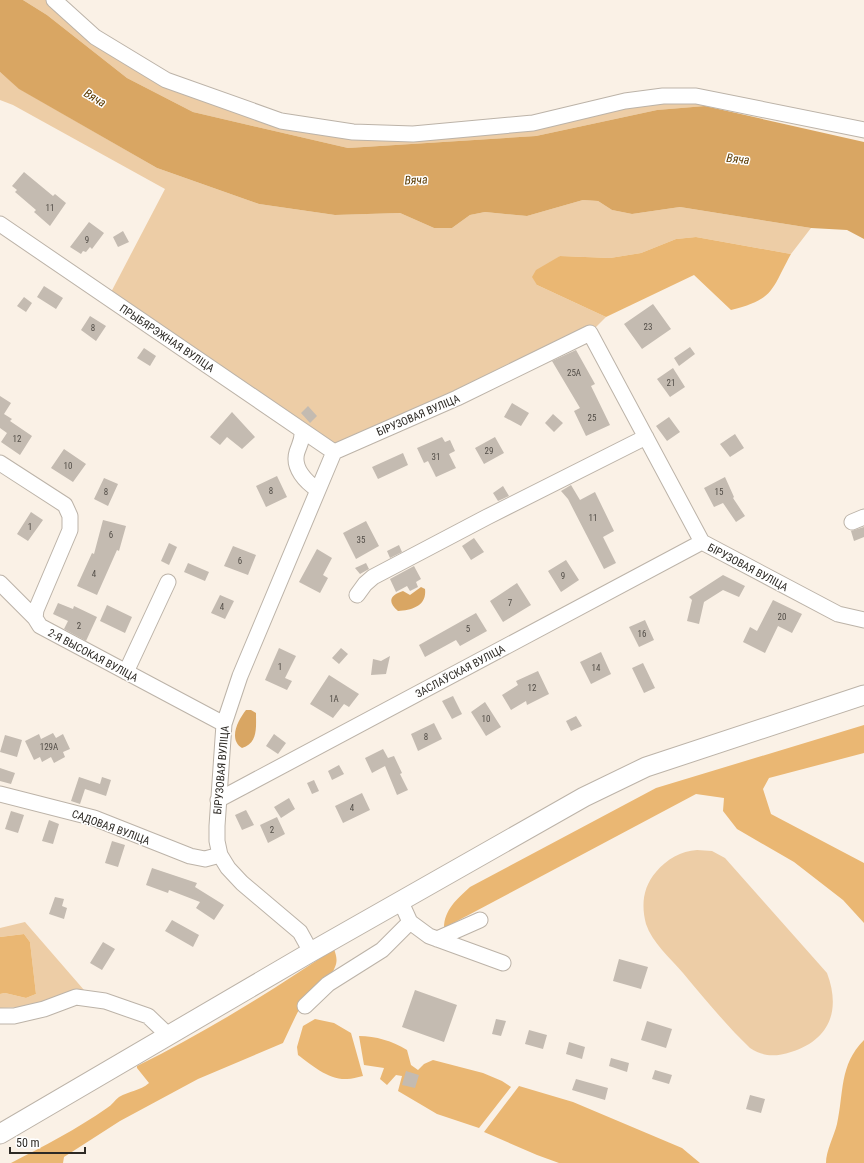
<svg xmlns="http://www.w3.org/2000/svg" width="864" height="1163" font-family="'Roboto Condensed',sans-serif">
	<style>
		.green { fill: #edcda6 }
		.forest { fill: #eab773 }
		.water { fill: #d9a663 }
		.building { fill: #c4bbb1 }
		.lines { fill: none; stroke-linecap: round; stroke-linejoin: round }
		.minor-casing { stroke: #bcb3a8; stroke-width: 17 }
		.major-casing { stroke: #bcb3a8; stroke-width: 21 }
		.minor { stroke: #fff; stroke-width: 15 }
		.major { stroke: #fff; stroke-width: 19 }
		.labels { text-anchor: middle; stroke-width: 3; stroke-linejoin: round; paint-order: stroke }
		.number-label { font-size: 9px; fill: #534e48 }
		.street-label { font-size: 11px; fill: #2d2a25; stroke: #fff }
		.water-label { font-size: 12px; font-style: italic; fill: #5b3a00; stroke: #fff }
	</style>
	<rect width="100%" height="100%" fill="#faf1e6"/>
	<path class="green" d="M23,0H54L166,80L281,121L413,134L696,96L705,106L657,110L536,136L348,148L193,112L127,78L47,15Z
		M0,72L20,89L157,168L259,204L335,215L400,213L434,228H452L470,215L485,212L527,216L583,200L598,201L612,210L632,214L680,207L811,228L791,254L696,237L676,239L641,253L610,258L560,256L537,285L606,317L590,333L334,452L108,298L165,189L13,105L0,100Z
		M697,850L712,851L725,858L827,973C841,1010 830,1040 791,1052C775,1057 764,1057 750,1048C726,1025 704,998 683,973C670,958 652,942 646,924C641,905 643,887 656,872C667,859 681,851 697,850Z
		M25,922L84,990L28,1007L0,1008V994L5,993L26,998L36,994L30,942L24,934L0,937V928Z"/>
	<path class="forest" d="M696,237L791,254C771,290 775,299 731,310L694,275L606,317L537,285L532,277L536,270L560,256L610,258L641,253L676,239Z
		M864,725V753L769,778L763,789L771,814L864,863V923L843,900L794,862L737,829L723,811L724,798L696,794L444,928C444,910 457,899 470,887L656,788Z
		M24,934L30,942L36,994L26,998L5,993L0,994V937Z
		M334,949C336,955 338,960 335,967C331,979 317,984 309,994C298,1009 291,1026 283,1043L198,1079L120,1121L64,1157L63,1163H11C44,1146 77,1129 107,1108C112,1105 115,1100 119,1097C129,1091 140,1091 149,1083L137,1068V1066C206,1032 270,992 334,949Z
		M315,1019L334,1023L351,1033L363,1076C357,1077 352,1079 347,1079C329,1080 311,1065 298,1055L297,1047L303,1026Z
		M359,1036C376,1036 392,1041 407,1050L411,1065L418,1070L424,1064L433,1060L483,1073L502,1081L511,1087L479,1128L437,1114L398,1091L402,1076L396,1075L387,1085L380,1079L384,1068L364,1065Z
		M864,1040V1163H826C826,1151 834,1136 837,1124C844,1093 839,1065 864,1040Z
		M519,1086L573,1102L682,1148L700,1163H559L537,1155L484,1132Z"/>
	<path class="water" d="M0,0H23L47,15L127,78L193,112L348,148L536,136L657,110L705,106L864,142V239L847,230L811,228L680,207L632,214L612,210L598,201L583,200L527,216L485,212L470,215L452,228H434L400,213L335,215L259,204L157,168L19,89L0,72Z
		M421,587L425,589C427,606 412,610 398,611C387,602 390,595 403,591L410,595Z
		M246,710H251L256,713C256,728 258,743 242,748C228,739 238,720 246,710Z"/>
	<path class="building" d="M24,172L53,196L55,194L66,203L50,226L34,212L36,210L15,192L17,190L12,186Z
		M89,222L104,233L92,249L90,247L86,252L83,251L81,254L70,247Z
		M123,231L129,242L118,247L113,237Z
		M44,286L63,298L56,309L37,297Z
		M24,297L32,303L26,312L17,306Z
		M653,304L671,329L642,349L624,324Z
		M90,316L106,326L96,341L81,330Z
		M690,347L695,354L679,366L674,358Z
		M144,348L156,356L150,366L137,358Z
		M576,350L595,384L591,386L610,425L586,436L574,411L580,408L552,361Z
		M673,368L685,387L670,397L657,379Z
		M0,396L11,403L4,414L12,419L10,421L32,436L20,455L1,442L7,433L0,428Z
		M512,403L529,413L521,426L504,417Z
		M308,406L317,416L310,423L301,413Z
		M232,412L255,437L242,449L227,437L220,445L210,437Z
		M553,414L563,423L554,432L545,423Z
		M669,417L680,432L667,441L656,426Z
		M735,434L744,448L730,457L720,444Z
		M442,437L445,442L450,440L455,451L449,454L456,468L436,477L428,461L424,463L417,448Z
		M495,437L504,453L484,464L475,448Z
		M64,449L86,464L73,482L51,468Z
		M403,453L408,465L378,479L372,467Z
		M277,476L287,497L266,507L256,486Z
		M725,477L734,497L733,498L745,516L736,522L723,503L714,507L704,488Z
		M104,478L118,484L108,506L94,499Z
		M571,485L580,500L595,492L614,531L603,537L616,563L604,569L568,499L561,491Z
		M503,486L509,496L498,501L493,493Z
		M31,512L43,520L28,541L17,534Z
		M103,520L126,526L119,551L117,550L97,595L77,586L92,553L94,554Z
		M366,521L379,546L356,559L343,533Z
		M864,527V537L854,541L851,531Z
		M474,538L484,552L471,560L462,546Z
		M169,543L177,547L169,565L161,561Z
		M399,545L402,552L390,558L387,551Z
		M233,546L256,555L248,575L224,566Z
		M317,549L332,558L323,575L328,578L320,593L299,582Z
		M566,560L579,580L561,592L548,571Z
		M188,563L209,572L205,581L184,572Z
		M366,563L369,569L360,574L355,568Z
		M414,566L421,579L416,582L418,587L410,591L407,586L396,592L390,579Z
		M723,575L745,586L739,597L723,590L704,602L699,624L687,621L692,600L689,597Z
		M517,583L531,605L503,622L490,601Z
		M220,595L234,601L225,619L211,613Z
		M773,600L802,614L792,633L778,626L765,653L743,642L750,627L757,631Z
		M58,603L73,609L74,606L97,617L86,641L64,629L68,621L53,614Z
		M107,605L132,617L125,633L100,621Z
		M476,613L487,631L460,646L456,640L425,657L419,645Z
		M645,620L654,640L639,647L629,627Z
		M279,648L296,656L285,678L292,681L287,690L265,680Z
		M341,648L348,654L339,664L332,658Z
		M601,652L611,674L591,684L580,662Z
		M390,656L386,674L371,675L373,659L381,661Z
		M643,663L655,688L644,693L632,668Z
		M538,671L549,694L527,705L526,701L511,710L502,695L518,685L516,681Z
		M329,675L359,694L349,707L344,704L333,718L310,704Z
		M453,696L462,714L452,719L442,701Z
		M485,702L501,727L486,736L471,712Z
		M576,716L582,726L571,731L566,721Z
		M434,723L442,739L418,751L411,734Z
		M53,733L56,738L63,734L70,749L63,752L65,757L54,763L51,757L42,762L40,757L34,760L25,741L39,734L41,739Z
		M274,734L286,743L278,754L266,746Z
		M5,735L22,740L17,757L0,752Z
		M383,749L388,758L394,756L402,773L400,774L408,790L397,795L385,766L372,773L365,758Z
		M339,765L344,774L332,780L328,771Z
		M0,768L15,773L11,784L0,781Z
		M79,777L100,784L102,777L111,780L106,796L85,789L80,804L71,801Z
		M314,780L319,791L312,794L307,783Z
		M362,793L370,810L343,823L335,806Z
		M289,798L295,809L281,818L274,807Z
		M246,810L254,825L242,830L235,815Z
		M11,811L24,815L18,833L5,829Z
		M277,817L285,834L268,843L260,825Z
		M49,820L59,824L53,844L42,841Z
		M112,841L125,845L118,867L105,863Z
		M152,868L197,883L195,887L224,905L214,920L196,908L200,902L169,890L168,893L146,885Z
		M55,897L64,899L62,906L67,908L64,919L49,914Z
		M172,920L199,935L193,947L165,931Z
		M103,942L115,949L102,970L90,963Z
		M619,959L648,967L641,989L613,981Z
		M415,990L457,1005L444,1042L402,1027Z
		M496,1019L506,1021L501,1036L492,1034Z
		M647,1021L672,1029L666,1048L641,1040Z
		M529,1030L547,1035L543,1049L525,1044Z
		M569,1042L585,1047L582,1059L566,1054Z
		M611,1058L629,1063L627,1072L609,1066Z
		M655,1070L672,1075L669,1084L652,1079Z
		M406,1071L419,1075L415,1088L402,1085Z
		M576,1079L608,1088L605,1100L572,1090Z
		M750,1095L765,1099L761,1113L746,1109Z"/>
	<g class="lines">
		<defs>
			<path id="minor" d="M54,0L95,37L166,80L281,121L353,132L413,134L533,123L625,101L663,96H696L864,130
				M0,224L334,452
				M302,431C303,439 300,443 297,452C292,468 306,482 318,490
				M0,463L65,505L70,516V530L36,610L35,618L40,626L224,724
				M852,522L864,517
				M0,583L35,618
				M357,595L365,584L373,577L487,517L646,437
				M126,672L168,582
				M0,794L94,818L190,856L205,859L220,855
				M218,800L702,542
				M400,900L410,922L429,936L503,963
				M437,939L480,920
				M311,952L300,932L242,883L228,868L220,855L217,841V826L224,724L240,676L334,452L457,398L590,333L702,542L838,614L864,620
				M305,1006L328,984L382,950L410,922
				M0,1016H14L44,1009L76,997L105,1001L148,1016L168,1035"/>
			<path id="major" d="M0,1134L311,952L584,797L646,767L864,695"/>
		</defs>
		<use href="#minor" class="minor-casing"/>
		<use href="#major" class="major-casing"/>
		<use href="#minor" class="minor"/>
		<use href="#major" class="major"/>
	</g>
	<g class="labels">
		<g class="number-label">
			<text x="50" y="211">11</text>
			<text x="87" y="243">9</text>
			<text x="648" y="330">23</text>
			<text x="93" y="331">8</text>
			<text x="574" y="376">25А</text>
			<text x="671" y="386">21</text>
			<text x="592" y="421">25</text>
			<text x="17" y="442">12</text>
			<text x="489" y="454">29</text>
			<text x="436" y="460">31</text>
			<text x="68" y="469">10</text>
			<text x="271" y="494">8</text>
			<text x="106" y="495">8</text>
			<text x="719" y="495">15</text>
			<text x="593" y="521">11</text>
			<text x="30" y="530">1</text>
			<text x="111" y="538">6</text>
			<text x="361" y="543">35</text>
			<text x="240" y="564">6</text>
			<text x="94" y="577">4</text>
			<text x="563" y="579">9</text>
			<text x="510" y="606">7</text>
			<text x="222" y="610">4</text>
			<text x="782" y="620">20</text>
			<text x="79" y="629">2</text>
			<text x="468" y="632">5</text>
			<text x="642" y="637">16</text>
			<text x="280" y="670">1</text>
			<text x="596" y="671">14</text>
			<text x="532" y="691">12</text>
			<text x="334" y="702">1А</text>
			<text x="486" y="722">10</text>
			<text x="426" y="740">8</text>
			<text x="49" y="750">129А</text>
			<text x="352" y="811">4</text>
			<text x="272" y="833">2</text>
		</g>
		<g class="street-label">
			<text transform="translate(167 338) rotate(34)" y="4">ПРЫБЯРЭЖНАЯ ВУЛІЦА</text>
			<text transform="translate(418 415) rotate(-23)" y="4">БІРУЗОВАЯ ВУЛІЦА</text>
			<text transform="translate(748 567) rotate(28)" y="4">БІРУЗОВАЯ ВУЛІЦА</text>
			<text transform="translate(93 655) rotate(28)" y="4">2-Я ВЫСОКАЯ ВУЛІЦА</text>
			<text transform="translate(460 671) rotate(-28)" y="4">ЗАСЛАЎСКАЯ ВУЛІЦА</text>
			<text transform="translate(221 770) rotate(-85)" y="4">БІРУЗОВАЯ ВУЛІЦА</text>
			<text transform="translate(111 827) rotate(20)" y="4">САДОВАЯ ВУЛІЦА</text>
		</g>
		<g class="water-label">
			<text transform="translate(95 98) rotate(31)" y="4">Вяча</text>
			<text transform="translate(738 159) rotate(6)" y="4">Вяча</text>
			<text transform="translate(416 180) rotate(-3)" y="4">Вяча</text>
		</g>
	</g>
	<path d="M10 1147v6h75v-6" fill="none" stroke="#2d2a25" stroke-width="2"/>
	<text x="16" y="1147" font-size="12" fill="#2d2a25" stroke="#ffffff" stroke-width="3" paint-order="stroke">50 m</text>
</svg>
